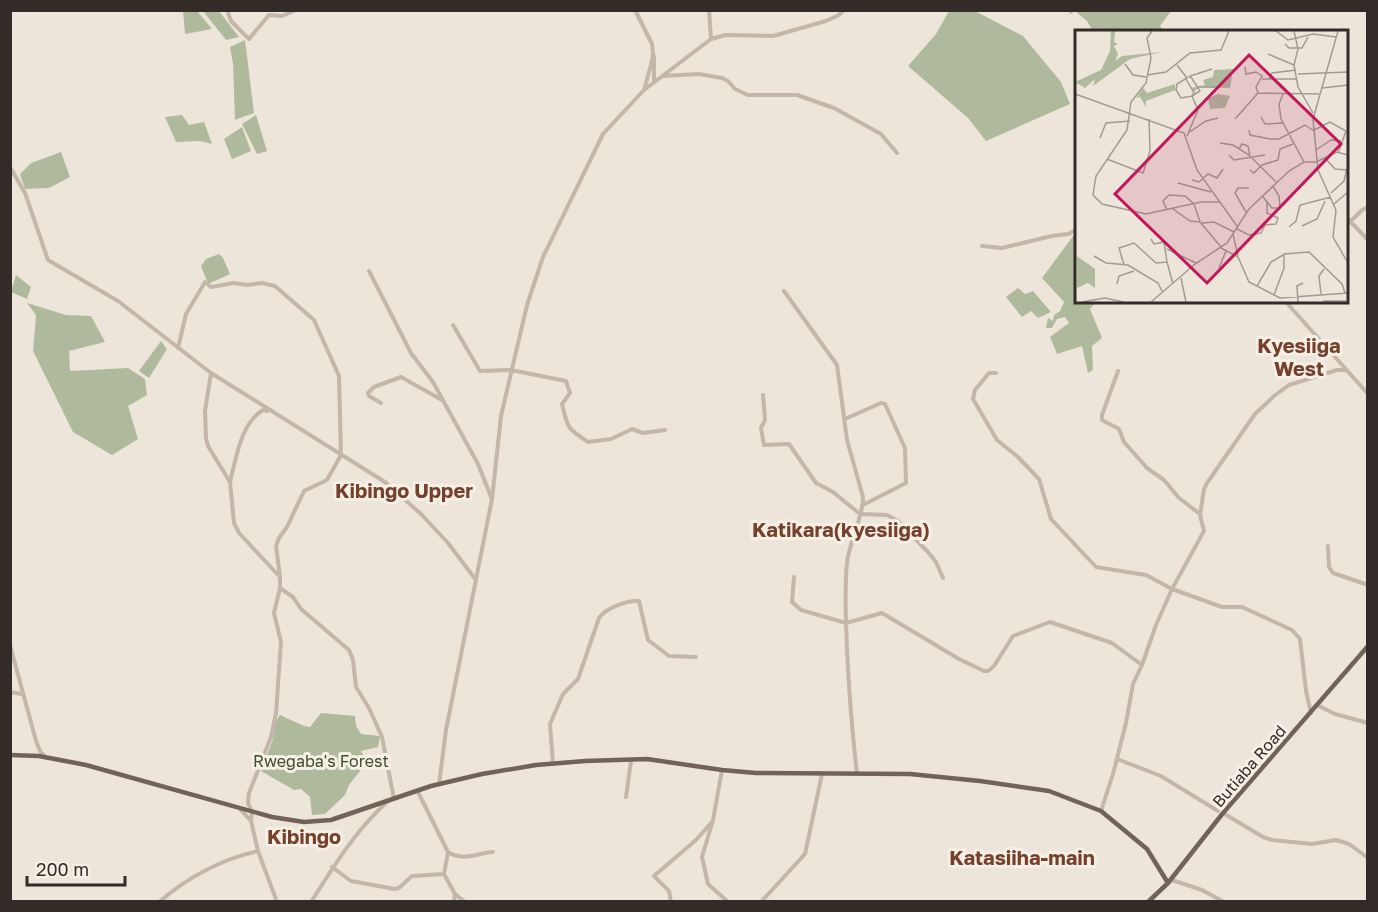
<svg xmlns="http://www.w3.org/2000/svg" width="1378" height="912" font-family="'Golos Text',sans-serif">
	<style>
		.green { fill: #afba9d }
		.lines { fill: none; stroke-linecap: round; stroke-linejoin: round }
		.minor { stroke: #c4b6a8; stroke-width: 4 }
		.major { stroke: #72635a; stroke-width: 4.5 }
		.labels { text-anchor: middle; stroke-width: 6; stroke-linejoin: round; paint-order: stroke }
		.park-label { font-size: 16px; fill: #404c2e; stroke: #f6efe6 }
		.street-label { font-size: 16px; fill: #322b27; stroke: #f6efe6 }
		.quarter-label { font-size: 20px; font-weight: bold; fill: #76412b; stroke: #f6efe6 }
		.inset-road { fill: none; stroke: #a29b92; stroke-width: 1.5 }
		.view { fill: #c2185b; fill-opacity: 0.15; stroke: #c2185b; stroke-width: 3 }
		.inset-edge { fill: none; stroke: #322b27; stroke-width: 3 }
	</style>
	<rect width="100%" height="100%" fill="#ede5da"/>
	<path class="green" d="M183,11H197L212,29L185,34Z
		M203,11H219L239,37L226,40Z
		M949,11H975L1023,36L1061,82L1070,104L986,141L968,118L908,66L936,34Z
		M1075,11H1171L1160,26L1164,32L1093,31L1087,21Z
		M245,40L254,113L235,120L233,64L230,47Z
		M182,115L189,125L204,122L212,144L200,141L176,142L165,117Z
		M256,115L267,151L257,154L242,124Z
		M242,127L251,151L232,159L224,139Z
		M61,152L70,177L49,188L25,189L20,174L31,163Z
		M1076,235V302H1096L1090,309L1102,338L1092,346L1093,370L1088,373L1082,346L1057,354L1050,337L1069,323L1065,317L1057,319L1052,328H1046L1048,318L1053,321L1054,315L1060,311L1064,302L1042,278L1073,236Z
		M219,254L223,258L230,274L208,284L201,266L206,259Z
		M16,275L31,287L27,299L11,292Z
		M1018,288L1025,294L1033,291L1051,312L1038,318L1031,311L1022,317L1006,297Z
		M27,303L66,315L91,316L105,342L69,351L70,371L128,368L145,379L147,395L128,406L138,439L112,455L73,432L33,351L36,315Z
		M161,341L167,349L149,378L139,371Z
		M321,713L355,716L356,726L361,734L380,736L378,747L361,751L367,762L349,785L345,795L325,814L312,815L310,797L301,789L294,790L261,771L273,739L274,724L280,715L304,726L310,727Z"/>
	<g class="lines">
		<path class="minor" d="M227,10L231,21L249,39L269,15L282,16L296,10
			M709,10L711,39
			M1071,10V12
			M654,56V81
			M662,76L699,74L722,78L728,81L735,89L748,95H797L834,108L881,134L897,153
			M644,90L711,39L726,35L773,36L826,21L839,15L844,10
			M10,167L25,193L48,260L118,301L211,373L385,482L421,514L448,543L476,580
			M1346,217L1368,240
			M1350,222L1362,210L1368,207
			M982,246L1002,248L1052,236L1068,234L1076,230
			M369,271L411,353L433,382L478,464L491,497
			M784,291L837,365L847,440L863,497C864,515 849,542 847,563C844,591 846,621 847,650C849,691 852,732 857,773
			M1286,302L1368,394
			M453,325L480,371L511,370L566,381L570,393L562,404C568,429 567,428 588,442L611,439L632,429L643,433L665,430
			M178,348L186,314L205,282L211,287L234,283L247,285L262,283L275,286L314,320L339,376L341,455L327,480L304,491L287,527L279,538L276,546L280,577
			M1118,371L1102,415V420L1119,429L1124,442L1147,468L1164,480L1179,498L1200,514
			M211,373L205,411L206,438L208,446L230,482L234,523L239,533L280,577V588L274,613L281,642L276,713L271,737L249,793L248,803L252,812L251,821
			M996,373H989L975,390L973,399L997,440L1018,457L1039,479L1051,519L1096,567L1146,575L1172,589L1222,607H1242L1292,630L1300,639L1306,691L1311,713
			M763,395L765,420L761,428L764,445L789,444L816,483L833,492L860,514L887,515L898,521L928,552L936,562L943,578
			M381,403L369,396L368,393L374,387L401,377L442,400
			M845,419L881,403L885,404L905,448L906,483L863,505
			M230,482C236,458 241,423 263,410L267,411
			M1328,546L1329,567L1333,573L1368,585
			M794,577L792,602L801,610L846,623L882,613L959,659L984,671H988L994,666L1013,636L1050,622L1112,643L1142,665
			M280,588L293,597L301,609L349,650L353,660L356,687L369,708L382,737L394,799
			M10,645L36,741L40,751L46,758
			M10,692L22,694
			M1317,705L1335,714L1368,723
			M1117,759L1161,776L1218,811
			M553,764L550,724L563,694L578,679L599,618C606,608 627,600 639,601L648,640L669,656L696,657
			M722,770L713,820L702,857L708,884L728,902
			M439,784L446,730L492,499L501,416L527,305L543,257L603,134L644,90L651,65L653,54L652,44L635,10
			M418,792L448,852L444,874L455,894L465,902
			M626,797L631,761
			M240,809L251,821L258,851L277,902
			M1101,811L1113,774L1126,723L1133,684L1142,665L1156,625L1172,589L1204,531L1200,515L1204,489L1207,483L1255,414L1274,396L1289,385L1337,370H1346
			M1223,813L1263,837L1272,840L1312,844L1336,840L1349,844L1368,858
			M448,852C465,862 476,853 493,852
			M332,867L351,881L395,889L399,888L412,876L444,874
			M1169,882L1172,880L1202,890L1224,902
			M159,902C187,878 222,859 258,851
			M311,902C334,866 355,831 387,802
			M454,902L455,894
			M671,902L669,891L654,876L696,840L711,823
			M761,902L805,854L822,774
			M1258,902H1265"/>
		<path class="major" d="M10,755L39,756L86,765L272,817L304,822L331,820L431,786L482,774L536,765L585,761L647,759L722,770L756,773L910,774L980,781L1049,791L1101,811L1147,849L1168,883
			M1148,902L1168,883L1223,813L1368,646"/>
	</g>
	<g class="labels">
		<g class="park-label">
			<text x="321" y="767">Rwegaba's Forest</text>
		</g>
		<g class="street-label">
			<text transform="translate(1249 766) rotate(-49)" y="6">Butiaba Road</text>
		</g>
		<g class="quarter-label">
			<text x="1299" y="353">Kyesiiga<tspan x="1299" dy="23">West</tspan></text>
			<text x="404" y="498">Kibingo Upper</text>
			<text x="841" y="537">Katikara(kyesiiga)</text>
			<text x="304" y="844">Kibingo</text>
			<text x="1022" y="865">Katasiiha-main</text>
		</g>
	</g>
	<g transform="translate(1075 30)">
		<rect width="273" height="273" fill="#ede5da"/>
		<path d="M36,1H40L39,12L43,14L39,16L43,24L40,31L47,26L87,22L55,29L18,56L20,49L10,58L0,52L26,40L35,21ZM158,39L155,58L124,57L119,62L116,58L130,55L128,50L138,47L139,40ZM100,54V60L71,71V77L65,67L61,68L68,58L72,63ZM143,64L155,66L150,78L135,79L133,68ZM2,226L20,239V258L13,253L2,258Z" fill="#afba9d"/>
		<path class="inset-road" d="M77,1L72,8L76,28L71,53L56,72L52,100L21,146L18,165L27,174L71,184L126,172H145M201,1L213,10L238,4L261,7M219,1L223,19L219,35L223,57L238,83M263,1L238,89L243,140L261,180L258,207L273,233M210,14L214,18H227L233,7M193,24L219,35M50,34L58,45L71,47M102,35L112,48L102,54L101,60L106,68L117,66L123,80L112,106M170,37L171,44L181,42L187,46L181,57L183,63M223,44L273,42M72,45L91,42L115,23L146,20L154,1M115,46L137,39M111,49L119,63L117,66L125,61L116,47H113M187,49H222M194,49L197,43L221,40M123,57H145M247,58L273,55M0,64L109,103L122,140L162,196M208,64L204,74L206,89L229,132M186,87L190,94L209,93M160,89L183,63L244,64M174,100L175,105L195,109H204L230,95L239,101M239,100L255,92L271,101L263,123M113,103L131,91L143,88M25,108L31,93L55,91M145,113L158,115L174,125L201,152M164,119L167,114L173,116L175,126M241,120L256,110L266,111M154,125L159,130L190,125M250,128L260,139L272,140M32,129L68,143L75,121L74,89M243,131L262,122L273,125M175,140L179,143L187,135L203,130L205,119L218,114M117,150L124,152L133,144L142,148L148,139M103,153L136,162M256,163L269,151L273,134M188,167L197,178H205L204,166L198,156M259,174L273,162M98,179L115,191L125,192L146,217M92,180L88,171L94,165L110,166L119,174L125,192M171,182L160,163L163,158H174M127,193L139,192L159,202M227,196L242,189L250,171M214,197L221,191L225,175L256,167M162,199L174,205L186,203L190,195L201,194L203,188L192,183V172M158,204L163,226M76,209L79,214L89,212L92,232M146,218L163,227L174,252L205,268L273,263M92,219L121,233M19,226L31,233L53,235L83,253L87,261M49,235L44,218L59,213L81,233L92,232L98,254M144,238L151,221M106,248L111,272M42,254L44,246L59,241M182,256L196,232L208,225M246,264L244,246L249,239M199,265L209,238V224L234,222L267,254L270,263M248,271H271M7,272L30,268L48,272M76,272L120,234L152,213L174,179L214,141L229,132H242M223,272L222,256L228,253"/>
		<path class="view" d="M174,25L266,114L132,253L40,164Z"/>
		<rect width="273" height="273" class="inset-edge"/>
	</g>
	<rect width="1378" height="912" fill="none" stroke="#322b27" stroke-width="24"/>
	<path d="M27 876v9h98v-9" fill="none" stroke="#322b27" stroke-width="3"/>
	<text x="36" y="876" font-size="18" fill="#322b27" stroke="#f6efe6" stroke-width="4.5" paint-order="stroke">200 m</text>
</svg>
